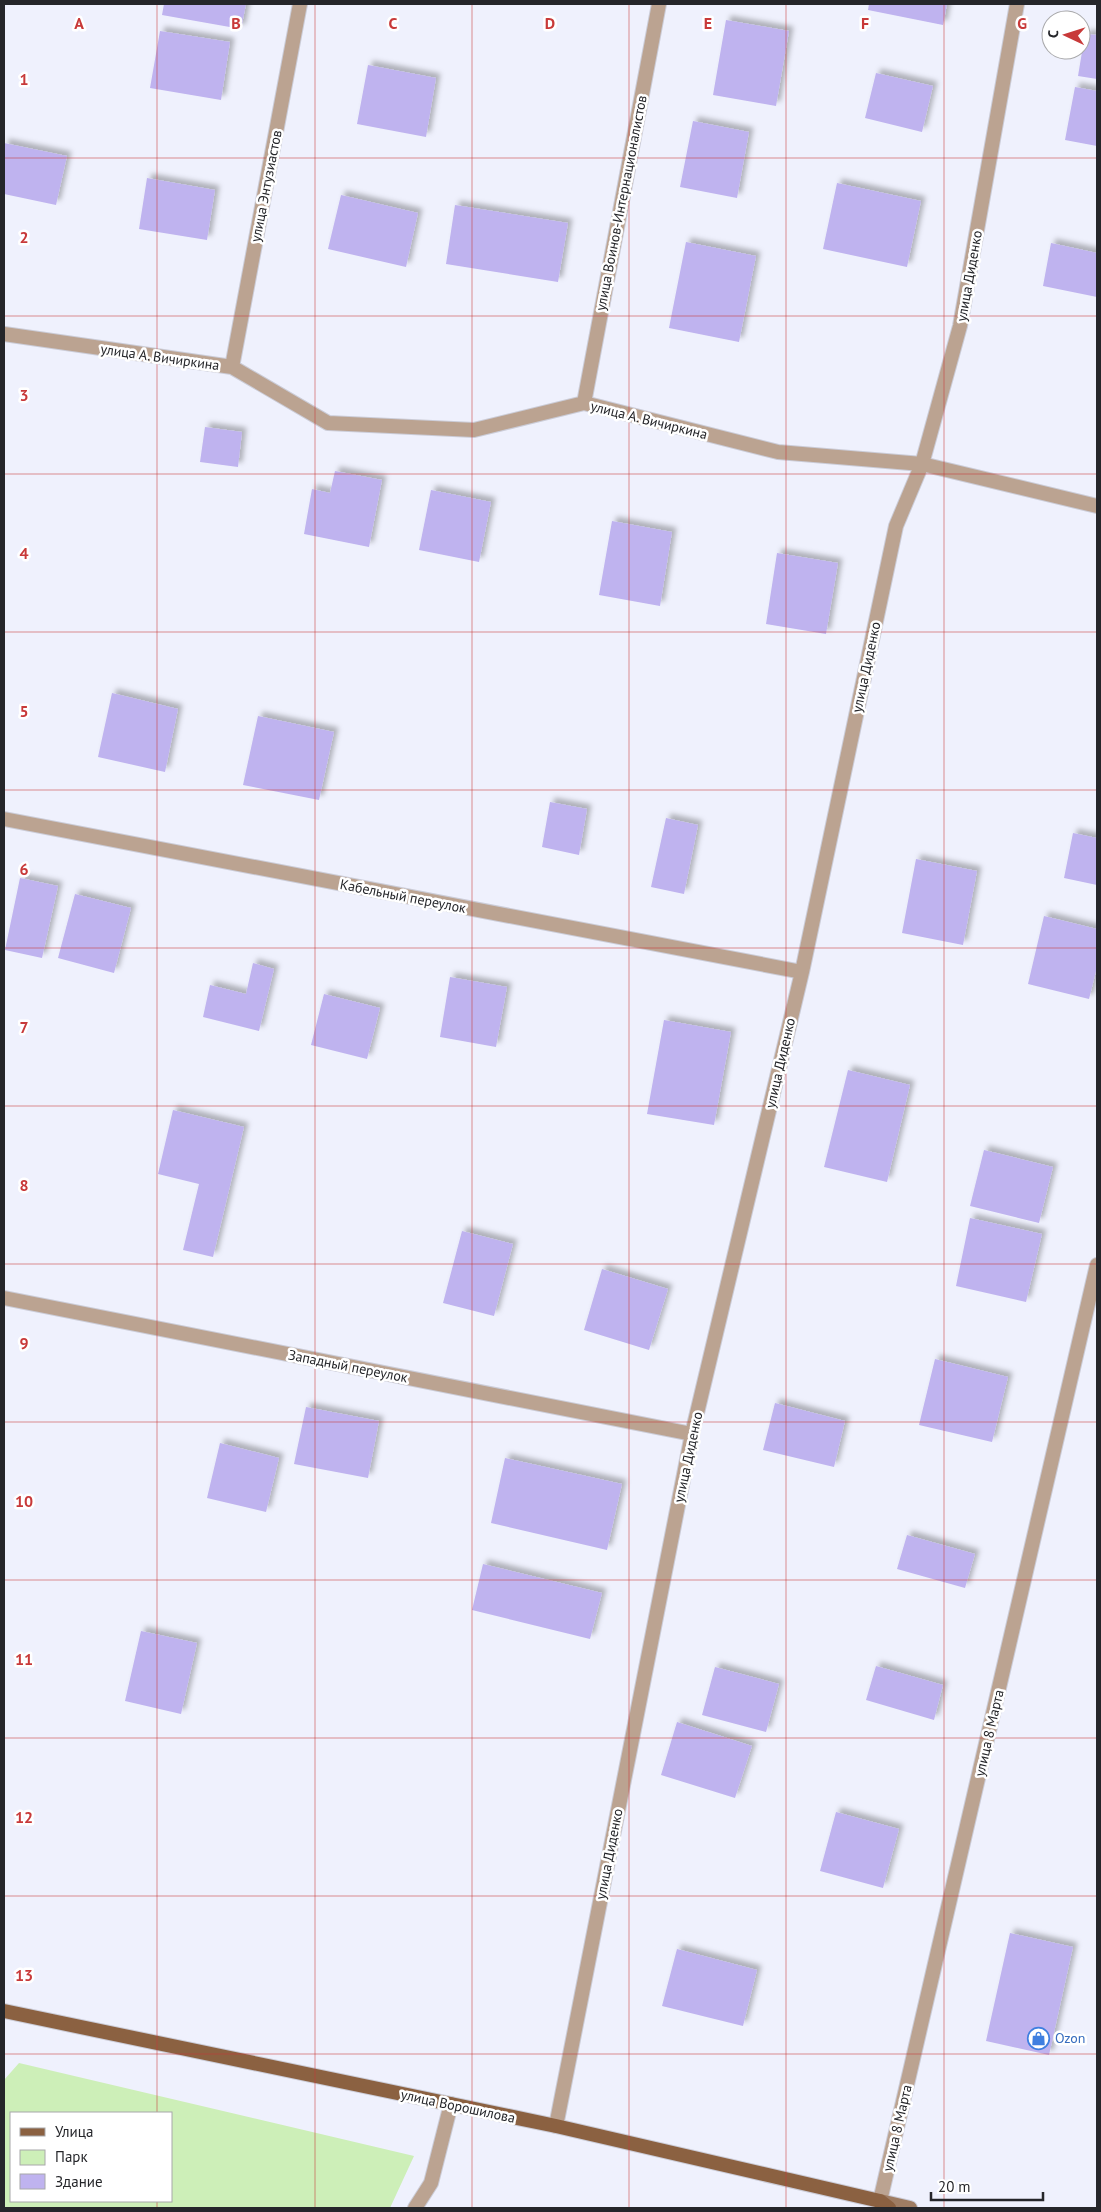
<svg xmlns="http://www.w3.org/2000/svg" width="1101" height="2212" font-family="'PT Sans',sans-serif">
	<style>
		.green { fill: #cdefb8; fill-rule: evenodd }
		.building { fill: #bfb3ef; filter: url(#shadow) }
		.lines { fill: none; stroke-linecap: round; stroke-linejoin: round }
		.service-casing { stroke: #cbccd7; stroke-width: 16 }
		.minor-casing { stroke: #cbccd7; stroke-width: 16 }
		.secondary-casing { stroke: #cbccd7; stroke-width: 16 }
		.primary-casing { stroke: #cbccd7; stroke-width: 16 }
		.service { stroke: #bba391; stroke-width: 14 }
		.minor { stroke: #bba391; stroke-width: 14 }
		.secondary { stroke: #9f7d63; stroke-width: 14 }
		.primary { stroke: #8b6141; stroke-width: 14 }
		.grid { fill: none; stroke: #c83939; stroke-width: 1; stroke-opacity: 0.55 }
		.labels { text-anchor: middle; stroke-width: 5; stroke-linejoin: round; paint-order: stroke }
		.street-label { font-size: 14px; fill: #25262a; stroke: #fff }
		.shop-label { font-size: 14px; fill: #366cbe; stroke: #fff; text-anchor: start }
		.grid-label { font-size: 16px; text-anchor: middle; font-weight: bold; fill: #c83939; stroke: #fff; stroke-width: 5; stroke-linejoin: round; paint-order: stroke }
	</style>
	<defs>
		<filter id="shadow"><feDropShadow dx="4.5" dy="-4.5" stdDeviation="2.5" flood-color="#0004"/></filter>
	</defs>
	<rect width="100%" height="100%" fill="#eff1fd"/>
	<path class="green" d="M19,2063L414,2156L390,2208H4V2080ZM11,2113H171V2201H11Z"/>
	<path class="building" d="M164,4H246L241,29L162,15Z
		M869,4H947L943,25L868,10Z
		M726,20L789,31L776,106L713,95Z
		M160,31L230,42L221,100L150,88Z
		M1085,34L1097,35V79L1078,76Z
		M368,65L436,78L426,137L357,124Z
		M876,73L933,86L922,132L865,118Z
		M1075,87L1097,91V146L1065,140Z
		M693,121L749,132L737,198L680,187Z
		M4,143L67,156L56,205L4,194Z
		M147,178L215,190L207,240L139,229Z
		M837,183L921,201L907,267L823,249Z
		M341,195L418,213L406,267L328,249Z
		M455,205L568,223L558,282L446,264Z
		M686,242L756,256L739,342L669,328Z
		M1051,243L1097,253V297L1043,286Z
		M205,427L242,432L238,467L200,462Z
		M335,471L382,480L369,547L304,534L312,489L330,493Z
		M431,490L491,502L479,562L419,550Z
		M612,521L672,532L660,606L599,595Z
		M777,553L838,563L826,634L766,624Z
		M112,693L178,709L165,772L98,757Z
		M258,716L334,732L319,800L243,785Z
		M550,802L587,809L579,855L542,847Z
		M666,818L698,825L684,894L651,887Z
		M1073,833L1097,838V885L1064,878Z
		M916,859L977,871L963,945L902,933Z
		M20,878L58,886L42,958L5,950Z
		M75,894L131,908L114,973L58,958Z
		M1044,916L1097,929V967L1089,999L1028,984Z
		M253,963L274,969L259,1031L203,1017L210,985L246,994Z
		M450,977L507,987L496,1047L440,1037Z
		M324,994L380,1008L367,1059L311,1045Z
		M664,1020L731,1032L714,1125L647,1114Z
		M848,1070L910,1085L887,1182L824,1167Z
		M173,1110L244,1127L213,1257L183,1250L199,1184L158,1174Z
		M984,1150L1053,1167L1039,1223L970,1206Z
		M970,1218L1042,1234L1026,1302L956,1286Z
		M462,1231L513,1244L494,1316L443,1303Z
		M602,1269L668,1289L649,1350L584,1330Z
		M935,1359L1008,1377L992,1442L919,1425Z
		M775,1403L845,1421L834,1467L763,1450Z
		M306,1407L379,1421L368,1478L294,1464Z
		M220,1443L279,1458L266,1512L207,1498Z
		M505,1458L622,1484L607,1550L491,1523Z
		M907,1535L975,1554L965,1588L897,1569Z
		M483,1564L602,1593L590,1639L472,1610Z
		M141,1631L197,1643L181,1714L125,1701Z
		M876,1666L943,1685L934,1720L866,1700Z
		M715,1667L779,1684L766,1732L702,1715Z
		M677,1722L752,1746L735,1798L661,1775Z
		M836,1812L899,1829L883,1888L820,1871Z
		M1010,1933L1073,1947L1049,2055L986,2041Z
		M677,1949L757,1970L743,2026L662,2006Z"/>
	<g class="lines">
		<defs>
			<path id="service" d="M415,2208L431,2183L451,2104"/>
			<path id="minor" d="M4,334L232,367L328,423L474,430L584,403L778,452L922,464L1097,506
				M232,367L300,4
				M584,403L659,4
				M4,819L802,972
				M4,1298L692,1434
				M556,2126L692,1434L802,972L896,526L922,464L960,326L1017,4
				M880,2201L1097,1265"/>
			<path id="secondary" d="M880,2201L910,2208"/>
			<path id="primary" d="M4,2011L556,2126L880,2201L889,2208"/>
		</defs>
		<use href="#service" class="service-casing"/>
		<use href="#minor" class="minor-casing"/>
		<use href="#secondary" class="secondary-casing"/>
		<use href="#primary" class="primary-casing"/>
		<use href="#service" class="service"/>
		<use href="#minor" class="minor"/>
		<use href="#secondary" class="secondary"/>
		<use href="#primary" class="primary"/>
	</g>
	<path class="grid" d="M157,4V2113M315,4V2208M472,4V2208M629,4V2208M786,4V2208M944,4V2208M4,158H1097M4,316H1097M4,474H1097M4,632H1097M4,790H1097M4,948H1097M4,1106H1097M4,1264H1097M4,1422H1097M4,1580H1097M4,1738H1097M4,1896H1097M4,2054H1097M157,2201V2208"/>
	<defs>
		<symbol id="shop-ring" viewBox="-11 -11 22 22"><circle r="9.5" fill="#fff" stroke="#3f7fe0" stroke-width="1.5"/><path d="M-5-2.5h2.3a2.7 3.5 0 0 1 5.4 0H5L5.5 6h-11ZM-1.5-2.5h3a1.5 2.3 0 0 0-3 0Z" fill="#3f7fe0"/></symbol>
	</defs>
	<g fill-rule="evenodd">
		<use href="#shop-ring" x="1026" y="2026" width="25" height="25"/>
	</g>
	<g class="labels">
		<g class="street-label">
			<text transform="translate(266 186) rotate(-79)" y="5">улица Энтузиастов</text>
			<text transform="translate(621 203) rotate(-79)" y="5">улица Воинов-Интернационалистов</text>
			<text transform="translate(969 276) rotate(-80)" y="5">улица Диденко</text>
			<text transform="translate(160 357) rotate(8)" y="5">улица А. Вичиркина</text>
			<text transform="translate(649 420) rotate(14)" y="5">улица А. Вичиркина</text>
			<text transform="translate(866 667) rotate(-78)" y="5">улица Диденко</text>
			<text transform="translate(403 896) rotate(11)" y="5">Кабельный переулок</text>
			<text transform="translate(780 1063) rotate(-77)" y="5">улица Диденко</text>
			<text transform="translate(348 1366) rotate(11)" y="5">Западный переулок</text>
			<text transform="translate(688 1457) rotate(-78)" y="5">улица Диденко</text>
			<text transform="translate(989 1733) rotate(-77)" y="5">улица 8 Марта</text>
			<text transform="translate(609 1854) rotate(-79)" y="5">улица Диденко</text>
			<text transform="translate(458 2106) rotate(12)" y="5">улица Ворошилова</text>
			<text transform="translate(897 2128) rotate(-77)" y="5">улица 8 Марта</text>
		</g>
		<g class="shop-label">
			<text x="1055" y="2043">Ozon</text>
		</g>
	</g>
	<g class="grid-label">
		<text x="79" y="29">A</text>
		<text x="236" y="29">B</text>
		<text x="393" y="29">C</text>
		<text x="550" y="29">D</text>
		<text x="708" y="29">E</text>
		<text x="865" y="29">F</text>
		<text x="1022" y="29">G</text>
		<text x="24" y="85">1</text>
		<text x="24" y="243">2</text>
		<text x="24" y="401">3</text>
		<text x="24" y="559">4</text>
		<text x="24" y="717">5</text>
		<text x="24" y="875">6</text>
		<text x="24" y="1033">7</text>
		<text x="24" y="1191">8</text>
		<text x="24" y="1349">9</text>
		<text x="24" y="1507">10</text>
		<text x="24" y="1665">11</text>
		<text x="24" y="1823">12</text>
		<text x="24" y="1981">13</text>
	</g>
	<rect width="1101" height="2212" fill="none" stroke="#25262a" stroke-width="10"/>
	<rect x="10" y="2112" width="162" height="90" fill="#ffffff" stroke="#a8a8aa"/>
	<rect x="20" y="2128" width="25" height="8" fill="#8b6141" stroke="#a8a8aa"/>
	<text x="55" y="2137" font-size="15" fill="#25262a">Улица</text>
	<rect x="20" y="2150" width="25" height="15" fill="#cdefb8" stroke="#a8a8aa"/>
	<text x="55" y="2162" font-size="15" fill="#25262a">Парк</text>
	<rect x="20" y="2174" width="25" height="15" fill="#bfb3ef" stroke="#a8a8aa"/>
	<text x="55" y="2187" font-size="15" fill="#25262a">Здание</text>
	<g transform="translate(1066 35) rotate(274)"><circle r="24" fill="#ffffff" stroke="#a8a8aa"/>
	<path d="M0-4L9 19L0 12L-9 19Z" fill="#c83939"/>
	<text y="-8" font-size="14" font-weight="bold" text-anchor="middle" fill="#25262a">С</text>
	</g>
	<path d="M931 2192v8h112v-8" fill="none" stroke="#25262a" stroke-width="2.5"/>
	<text x="938" y="2192" font-size="15" fill="#25262a" stroke="#ffffff" stroke-width="4" paint-order="stroke">20 m</text>
</svg>
